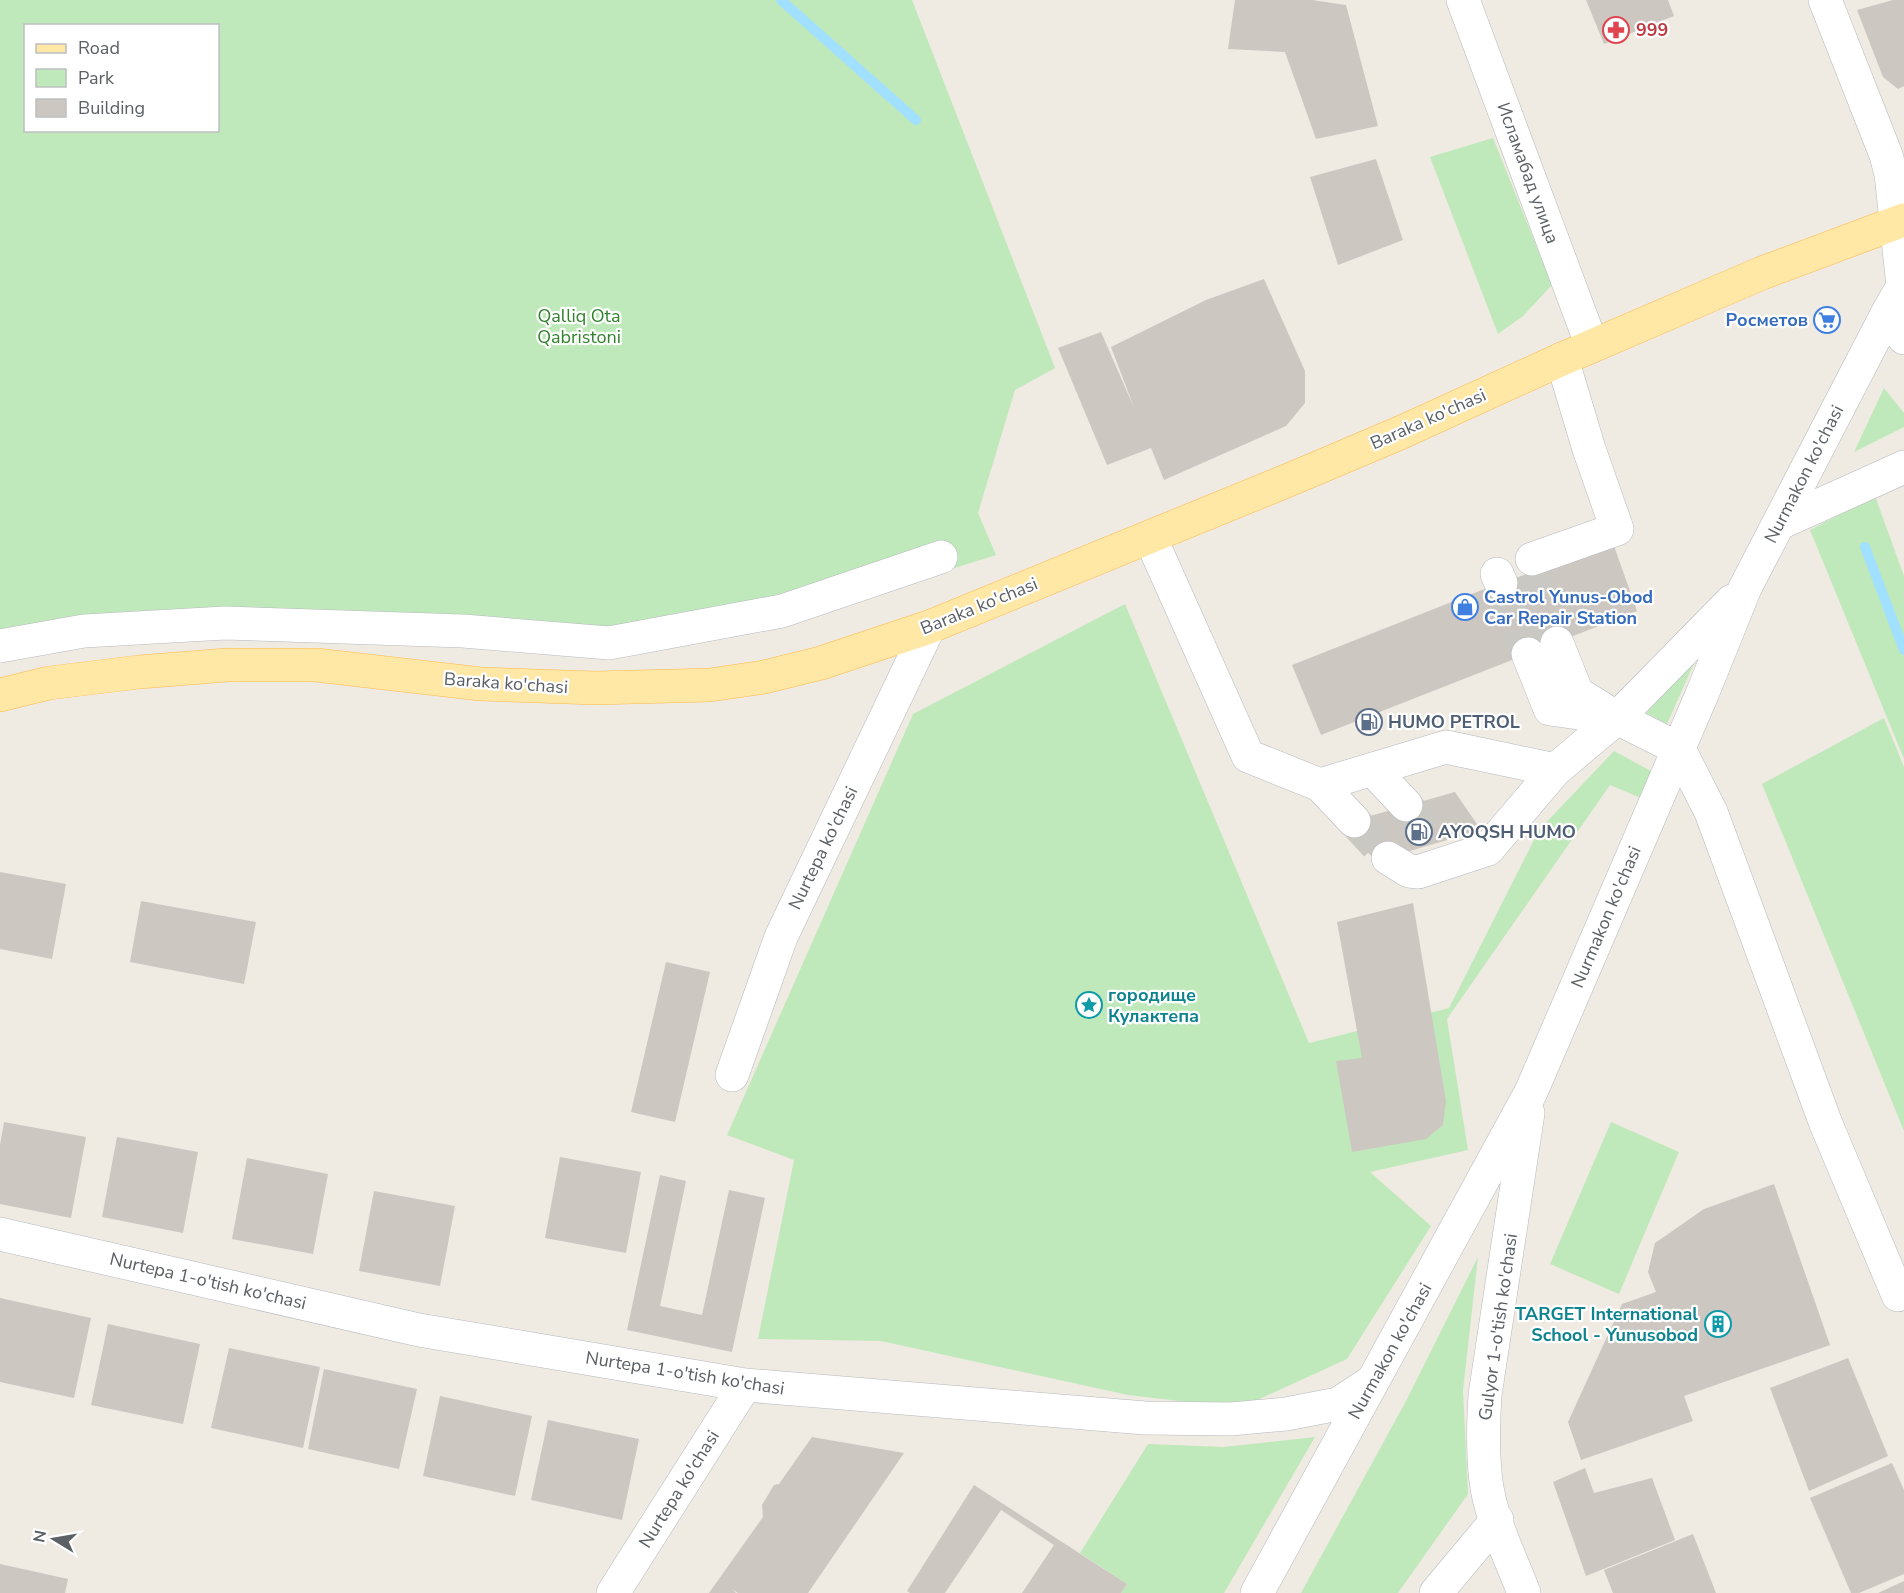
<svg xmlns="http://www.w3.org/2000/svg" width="1904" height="1593" font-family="'Nunito Sans',sans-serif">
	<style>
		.green { fill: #c0e9bb; fill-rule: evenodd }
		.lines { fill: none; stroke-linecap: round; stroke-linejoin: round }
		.stream { stroke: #a1e0ff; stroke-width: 10 }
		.building { fill: #ccc7c1 }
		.minor-tunnel { stroke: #cac8c2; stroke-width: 33; stroke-dasharray: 33 16; stroke-linecap: butt }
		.minor-casing { stroke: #b5b9be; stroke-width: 34 }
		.major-casing { stroke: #ffb94b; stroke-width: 34 }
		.minor { stroke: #fff; stroke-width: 33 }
		.major { stroke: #ffe7a6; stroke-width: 33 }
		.labels { text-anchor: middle; stroke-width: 4.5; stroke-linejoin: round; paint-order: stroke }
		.health-label { font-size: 18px; font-weight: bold; fill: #be3a42; stroke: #fff; text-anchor: start }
		.street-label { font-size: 18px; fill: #5a6064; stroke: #fff }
		.park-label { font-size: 18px; fill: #30822b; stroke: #fff }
		.shop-label { font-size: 18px; font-weight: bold; fill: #366cbe; stroke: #fff; text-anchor: end }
		.service-label { font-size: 18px; font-weight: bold; fill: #4e5e75; stroke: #fff; text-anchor: start }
		.culture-label { font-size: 18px; font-weight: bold; fill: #0d838f; stroke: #fff; text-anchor: start }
	</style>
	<rect width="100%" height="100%" fill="#efeae2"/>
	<path class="green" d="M0,0H912L1055,368L1015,390L978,513L996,555L797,618L602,656L223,633L82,642L0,657ZM26,26H218V130H26Z
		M1493,138L1552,285L1523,316L1498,334L1430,157Z
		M1884,388L1904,413V427L1854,452Z
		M1875,496L1904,576V759L1810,530Z
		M1125,604L1309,1043L1449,1008L1539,830L1614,751L1651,771L1641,798L1610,785L1447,1019L1468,1150L1370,1172L1431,1226L1347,1359L1240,1408L1128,1395L881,1341L758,1339L794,1160L727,1135L913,714Z
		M1695,661L1667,724L1646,713Z
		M1884,718L1904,767V1131L1762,784Z
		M1611,1122L1679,1152L1619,1294L1550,1264Z
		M1478,1257L1463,1390L1468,1494L1398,1593H1301L1406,1401Z
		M1315,1437L1224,1593H1121L1127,1584L1080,1553L1148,1444L1224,1447Z"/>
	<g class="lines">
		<path class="stream" d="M781,0L916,120
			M1865,547L1904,650"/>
	</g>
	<path class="building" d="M1235,0H1312L1346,5L1378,126L1316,139L1285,52L1228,49Z
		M1586,0H1668L1674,16L1604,44Z
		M1893,0H1904V86L1898,89L1883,77L1857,10Z
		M1376,159L1403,240L1338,265L1310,177Z
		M1264,279L1305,371V403L1286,426L1164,480L1151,448L1107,465L1058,348L1101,332L1135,410L1111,347L1206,300Z
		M1613,543L1637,611L1321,735L1292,665L1482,590Z
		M1455,792L1481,830L1376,861L1342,824Z
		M0,872L66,884L52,959L0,949Z
		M141,901L256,922L244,984L130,962Z
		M1413,903L1446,1101L1443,1125L1426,1139L1352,1152L1336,1061L1362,1058L1337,922Z
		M666,962L710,972L675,1122L631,1112Z
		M4,1122L86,1137L71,1218L0,1204V1145Z
		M117,1137L198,1152L183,1233L102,1217Z
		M560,1157L641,1172L626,1253L545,1238Z
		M247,1158L328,1174L313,1254L232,1239Z
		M660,1175L686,1181L660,1306L702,1315L729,1190L765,1198L732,1352L627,1330Z
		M1774,1184L1830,1345L1684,1396L1693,1421L1581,1460L1568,1422L1622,1304L1656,1292L1648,1272L1655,1243L1704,1209Z
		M374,1191L455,1206L440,1286L359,1271Z
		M0,1298L91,1318L74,1398L0,1382Z
		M108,1324L200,1344L183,1424L91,1405Z
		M229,1348L320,1367L303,1448L211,1428Z
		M1848,1358L1888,1456L1809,1491L1770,1388Z
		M324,1369L417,1389L399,1469L308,1449Z
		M440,1396L532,1416L515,1496L423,1476Z
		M548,1420L639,1439L622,1520L531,1500Z
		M812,1437L904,1453L808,1593H738L732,1589L736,1593H709L763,1517L762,1505L774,1485L779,1484Z
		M1892,1463L1904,1490V1574L1859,1593H1851L1810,1498Z
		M1585,1468L1594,1493L1652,1478L1675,1540L1586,1576L1553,1482Z
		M974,1485L1127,1584L1121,1593H1022L1054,1545L1001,1510L945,1593H910L907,1591Z
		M1693,1534L1716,1593H1613L1604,1570Z
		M0,1564L68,1579L65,1593H0Z
		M1904,1581V1593H1878Z"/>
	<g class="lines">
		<path class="minor-tunnel" d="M1530,573L1557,643
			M1501,583L1528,654
			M1406,805L1436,843
			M1354,821L1388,858"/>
		<defs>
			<path id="minor" d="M1463,0L1592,346
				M1888,312L1904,338
				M1780,523L1904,467
				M1150,537L1248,756L1320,785L1446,747L1555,770L1617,718L1732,601
				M1532,559L1617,529L1589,449L1562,359
				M1497,574L1501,583
				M1557,643L1577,693L1617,718L1679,749L1711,812L1826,1124L1898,1295
				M0,646L84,631L225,623L463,631L609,643L782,611L941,557
				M1528,654L1550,709L1607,717
				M1373,770L1406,805
				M1320,785L1354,821
				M1388,858L1409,871L1418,872L1488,849L1555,770
				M732,1075L781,937L929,627
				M0,1234L419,1330L745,1385L1145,1418L1231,1419L1286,1414L1338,1404L1373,1381
				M613,1593L745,1385
				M1257,1593L1531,1092L1703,692L1745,588L1888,312L1903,286L1891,174L1886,155L1825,0
				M1436,1593L1497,1520
				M1524,1593C1511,1559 1493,1523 1487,1488C1482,1457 1483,1426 1485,1395L1528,1113"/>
			<path id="major" d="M0,695L49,683L139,672L227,665H316L481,684L595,688L710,685L764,677L821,663L929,627L1296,477L1402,432L1562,359L1762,273L1904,220"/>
		</defs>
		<use href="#minor" class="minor-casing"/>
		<use href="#major" class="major-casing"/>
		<use href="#minor" class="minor"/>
		<use href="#major" class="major"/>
	</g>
	<defs>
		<symbol id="pharmacy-ring" viewBox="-11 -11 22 22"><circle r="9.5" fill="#fff" stroke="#e0444e" stroke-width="1.5"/><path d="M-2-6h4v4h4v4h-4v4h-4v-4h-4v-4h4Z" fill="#e0444e"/></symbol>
		<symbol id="supermarket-ring" viewBox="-11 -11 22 22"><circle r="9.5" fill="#fff" stroke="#3f7fe0" stroke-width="1.5"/><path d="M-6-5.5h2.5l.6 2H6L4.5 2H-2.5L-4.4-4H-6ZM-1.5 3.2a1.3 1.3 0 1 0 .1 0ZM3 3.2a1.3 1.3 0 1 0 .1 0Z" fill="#3f7fe0"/></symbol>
		<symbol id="shop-ring" viewBox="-11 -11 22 22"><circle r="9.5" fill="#fff" stroke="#3f7fe0" stroke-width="1.5"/><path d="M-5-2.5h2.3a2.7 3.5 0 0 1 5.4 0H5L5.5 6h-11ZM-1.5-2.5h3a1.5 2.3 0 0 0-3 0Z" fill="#3f7fe0"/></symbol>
		<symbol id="fuel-ring" viewBox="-11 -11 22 22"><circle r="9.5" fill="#fff" stroke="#5c6f8a" stroke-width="1.5"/><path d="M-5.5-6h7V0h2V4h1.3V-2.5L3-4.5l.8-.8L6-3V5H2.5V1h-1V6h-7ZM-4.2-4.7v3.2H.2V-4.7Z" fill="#5c6f8a"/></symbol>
		<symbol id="sight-ring" viewBox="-11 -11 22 22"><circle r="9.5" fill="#fff" stroke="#0f9aa8" stroke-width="1.5"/><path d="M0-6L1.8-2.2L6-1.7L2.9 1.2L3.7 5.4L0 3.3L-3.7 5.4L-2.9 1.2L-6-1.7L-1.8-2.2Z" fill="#0f9aa8"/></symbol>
		<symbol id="building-ring" viewBox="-11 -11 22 22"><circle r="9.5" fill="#fff" stroke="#0f9aa8" stroke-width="1.5"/><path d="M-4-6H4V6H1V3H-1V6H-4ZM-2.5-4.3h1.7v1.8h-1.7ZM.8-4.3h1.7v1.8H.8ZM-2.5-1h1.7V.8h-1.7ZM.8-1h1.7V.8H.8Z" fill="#0f9aa8"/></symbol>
	</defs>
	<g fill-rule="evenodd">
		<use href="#pharmacy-ring" x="1601" y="15" width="30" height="30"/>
		<use href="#supermarket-ring" x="1812" y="305" width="30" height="30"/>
		<use href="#shop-ring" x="1450" y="592" width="30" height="30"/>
		<use href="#fuel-ring" x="1354" y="707" width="30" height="30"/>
		<use href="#fuel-ring" x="1404" y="817" width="30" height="30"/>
		<use href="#sight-ring" x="1074" y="990" width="30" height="30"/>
		<use href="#building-ring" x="1703" y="1309" width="30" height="30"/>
	</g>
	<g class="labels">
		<g class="health-label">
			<text x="1636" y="36">999</text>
		</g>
		<g class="street-label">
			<text transform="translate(1528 173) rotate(70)" y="6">Исламабад улица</text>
			<text transform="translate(1428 419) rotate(-24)" y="6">Baraka ko'chasi</text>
			<text transform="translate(1804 474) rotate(-63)" y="6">Nurmakon ko'chasi</text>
			<text transform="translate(979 606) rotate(-22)" y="6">Baraka ko'chasi</text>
			<text transform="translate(506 683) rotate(4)" y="6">Baraka ko'chasi</text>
			<text transform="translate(823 848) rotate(-64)" y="6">Nurtepa ko'chasi</text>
			<text transform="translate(1606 917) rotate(-67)" y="6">Nurmakon ko'chasi</text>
			<text transform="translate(208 1281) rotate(13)" y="6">Nurtepa 1-o'tish ko'chasi</text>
			<text transform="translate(1498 1327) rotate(-82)" y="6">Gulyor 1-o'tish ko'chasi</text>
			<text transform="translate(1390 1351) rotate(-61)" y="6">Nurmakon ko'chasi</text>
			<text transform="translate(685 1373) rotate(9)" y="6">Nurtepa 1-o'tish ko'chasi</text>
			<text transform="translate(679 1489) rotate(-58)" y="6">Nurtepa ko'chasi</text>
		</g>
		<g class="park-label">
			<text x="579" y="322">Qalliq Ota<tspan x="579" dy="21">Qabristoni</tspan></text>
		</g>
		<g class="shop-label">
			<text x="1808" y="326">Росметов</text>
			<text x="1484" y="603" text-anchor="start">Castrol Yunus-Obod<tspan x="1484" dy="21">Car Repair Station</tspan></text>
		</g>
		<g class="service-label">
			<text x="1388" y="728">HUMO PETROL</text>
			<text x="1438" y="838">AYOQSH HUMO</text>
		</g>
		<g class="culture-label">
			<text x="1108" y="1001">городище<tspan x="1108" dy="21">Кулактепа</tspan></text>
			<text x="1698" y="1320" text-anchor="end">TARGET International<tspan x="1698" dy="21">School - Yunusobod</tspan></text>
		</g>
	</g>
	<rect x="24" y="24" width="195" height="108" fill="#ffffff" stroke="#bdbfc1" stroke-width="1.5"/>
	<rect x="36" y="44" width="30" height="9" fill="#ffe7a6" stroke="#bdbfc1" stroke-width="1.5"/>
	<text x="78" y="54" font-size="18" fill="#5a6064">Road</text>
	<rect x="36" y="69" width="30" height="18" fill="#c0e9bb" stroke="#bdbfc1" stroke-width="1.5"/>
	<text x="78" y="84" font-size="18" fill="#5a6064">Park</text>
	<rect x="36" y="99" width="30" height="18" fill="#ccc7c1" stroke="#bdbfc1" stroke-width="1.5"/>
	<text x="78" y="114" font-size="18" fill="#5a6064">Building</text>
	<g transform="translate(54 1539) rotate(281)" stroke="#ffffff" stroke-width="4.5" paint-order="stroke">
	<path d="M0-4.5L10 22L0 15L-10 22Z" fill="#5a6064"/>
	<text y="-9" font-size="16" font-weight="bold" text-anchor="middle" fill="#5a6064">N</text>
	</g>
</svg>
